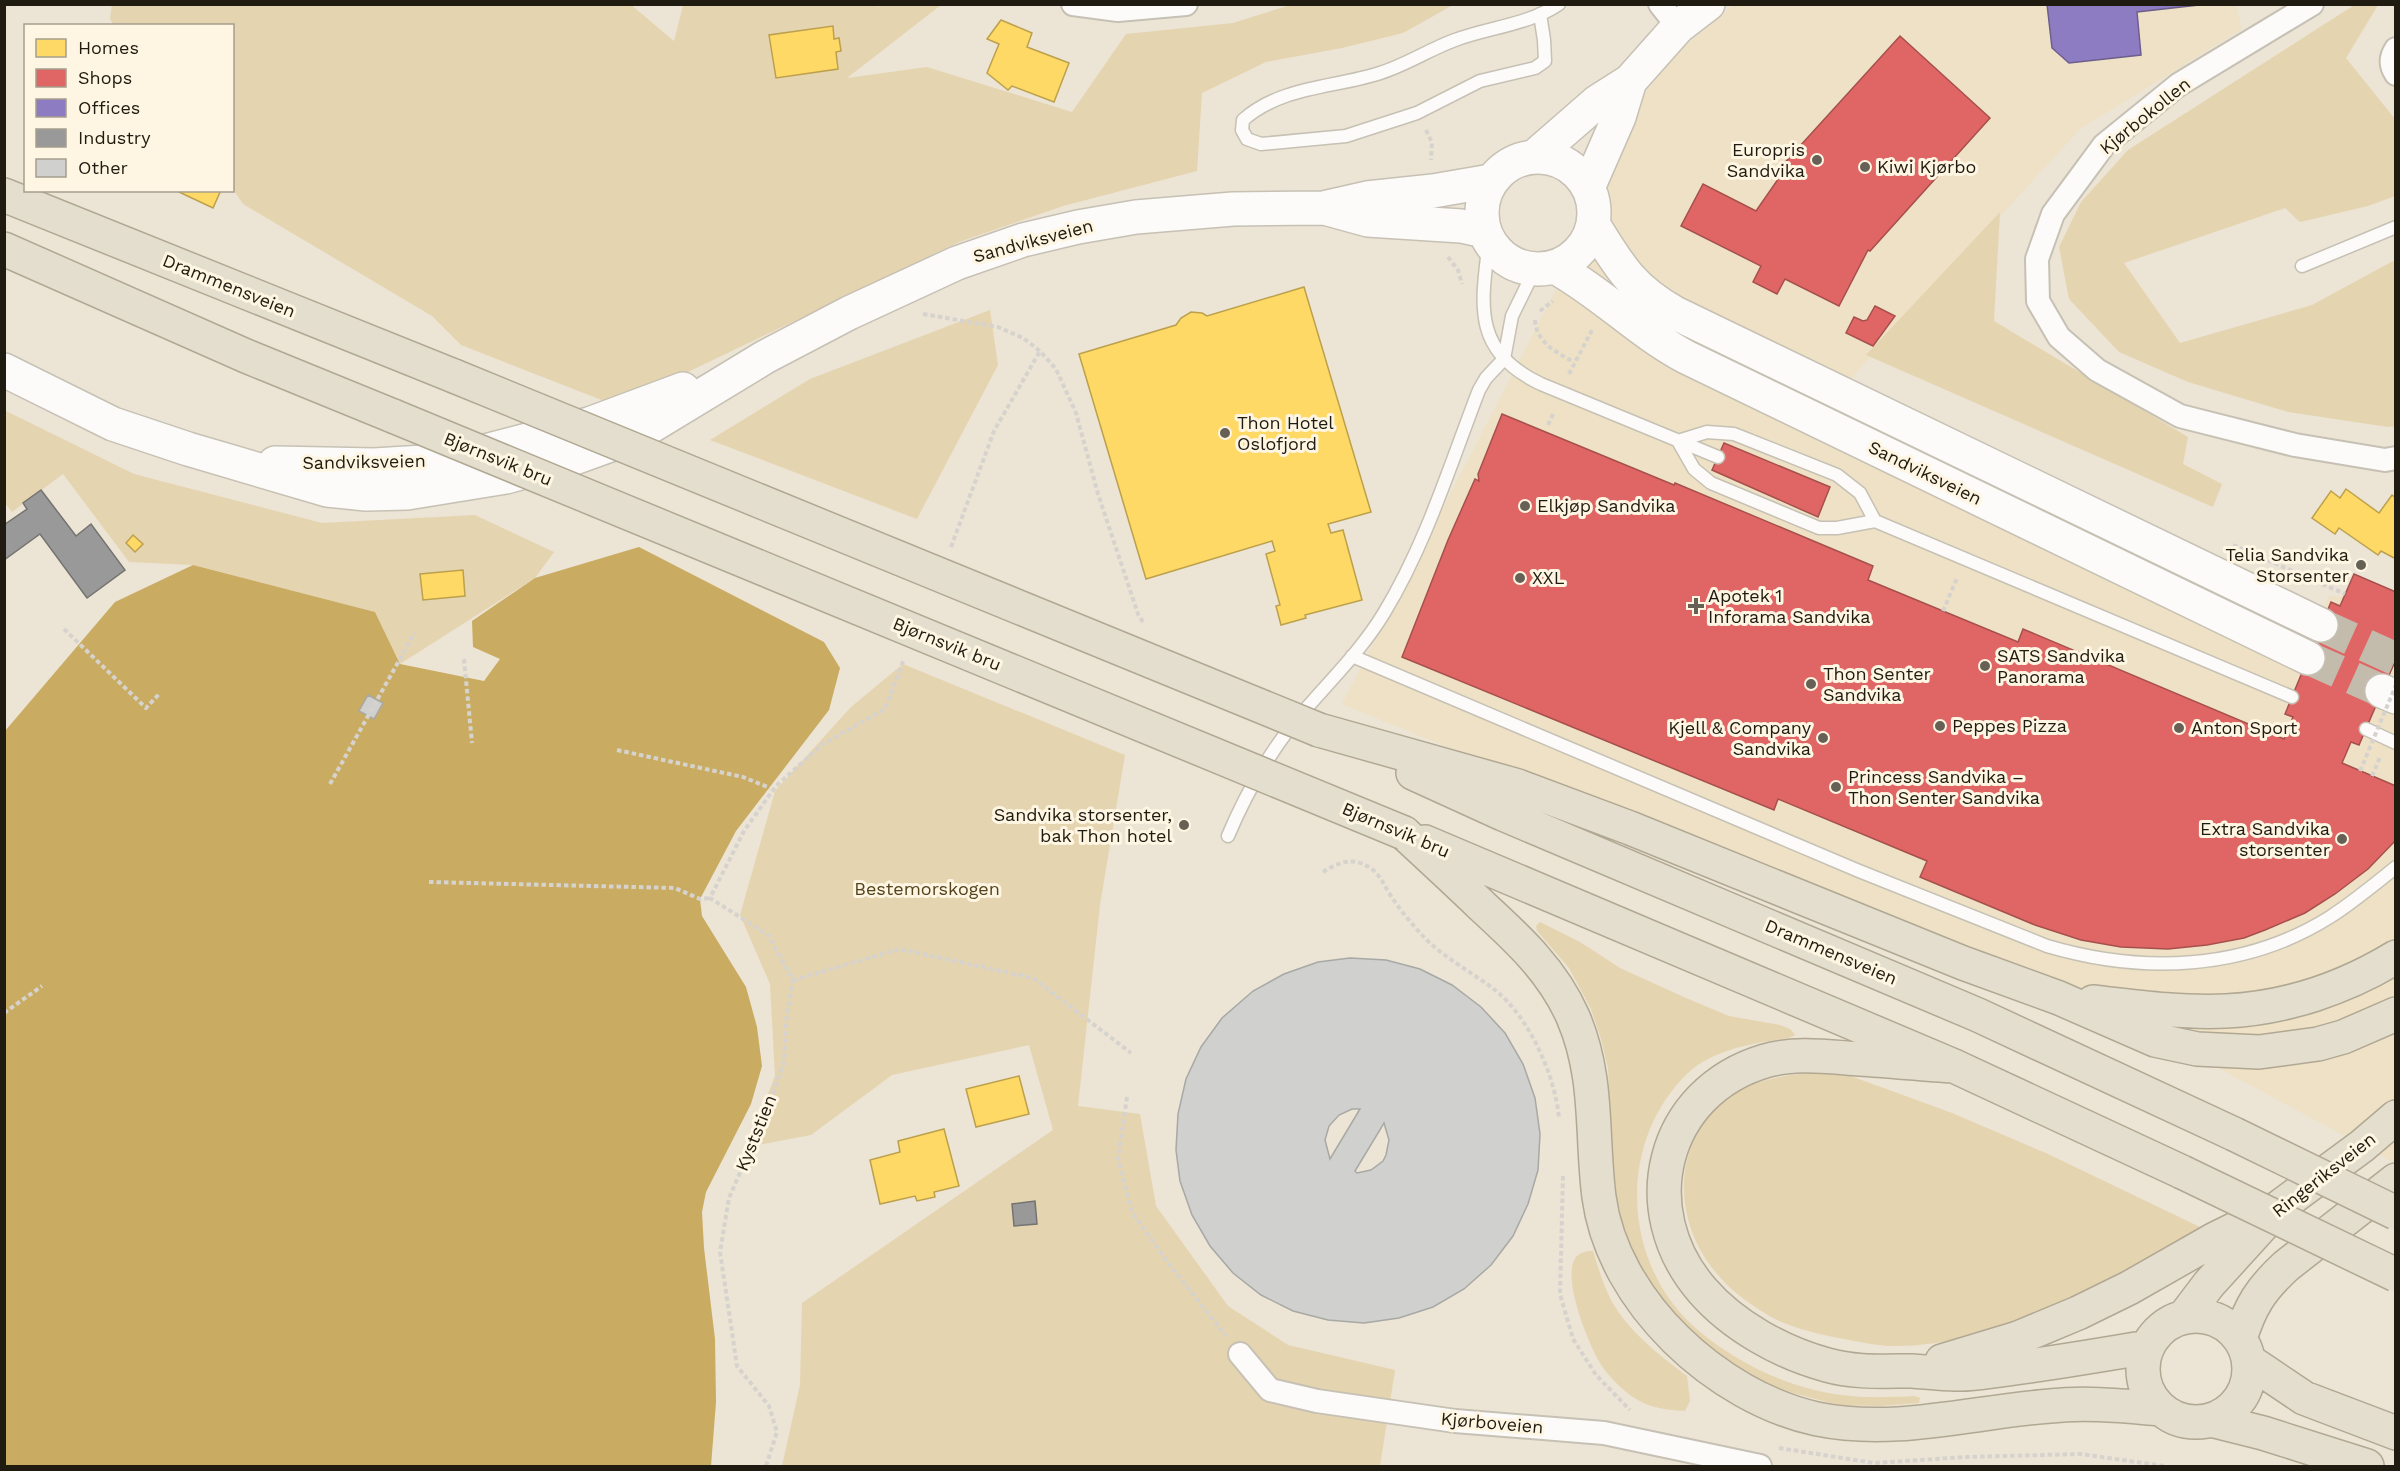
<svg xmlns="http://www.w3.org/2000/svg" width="2400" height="1471" font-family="'Work Sans',sans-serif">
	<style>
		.built { fill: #eee1c5 }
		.green { fill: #e5d4b0 }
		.water { fill: #c9ab62 }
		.homes { fill: #ffd966; stroke: #bca04c; stroke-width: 1.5 }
		.shops { fill: #e06666; stroke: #a6504c; stroke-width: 1.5 }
		.offices { fill: #8e7cc3; stroke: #6d5f8d; stroke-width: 1.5 }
		.industry { fill: #999; stroke: #757370; stroke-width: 1.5 }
		.building { fill: #d0d0ce; stroke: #a8a8a5; stroke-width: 1.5; fill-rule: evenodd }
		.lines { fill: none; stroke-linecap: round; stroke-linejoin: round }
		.secondary-tunnel { stroke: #c3bcad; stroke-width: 33; stroke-dasharray: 33 16; stroke-linecap: butt }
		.lane-casing { stroke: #c6c1b4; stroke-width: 15 }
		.street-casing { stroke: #c6c1b4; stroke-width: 26 }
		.secondary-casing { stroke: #c6c1b4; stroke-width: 36 }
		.highway-casing { stroke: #b1a893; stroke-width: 36 }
		.path { stroke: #d6d3ce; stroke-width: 4; stroke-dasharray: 4.5 3; stroke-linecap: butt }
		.lane { stroke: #fcfbf9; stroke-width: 12 }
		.street { stroke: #fcfbf9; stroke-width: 22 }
		.secondary { stroke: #fcfbf9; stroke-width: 33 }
		.highway { stroke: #e4decf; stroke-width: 33 }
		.highway-bridge-casing { stroke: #b1a893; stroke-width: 36; stroke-linecap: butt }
		.path-bridge { stroke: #d6d3ce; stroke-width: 4; stroke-dasharray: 4.5 3; stroke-linecap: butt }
		.highway-bridge { stroke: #e4decf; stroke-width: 33 }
		.poi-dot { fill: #676155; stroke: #fef6e3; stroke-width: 2 }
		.labels { text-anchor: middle; stroke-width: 6; stroke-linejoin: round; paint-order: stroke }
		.street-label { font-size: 18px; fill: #201b10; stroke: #fef6e3 }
		.poi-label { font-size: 18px; fill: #201b10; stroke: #fef6e3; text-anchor: start }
		.park-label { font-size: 18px; fill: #53421b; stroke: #fef6e3 }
	</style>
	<rect width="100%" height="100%" fill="#ece4d4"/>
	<path class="built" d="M1734,5H2236L2242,29L2080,129L1804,430L2297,667L2329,596L2395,600V1163L2174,1044L1342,704L1560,282L1612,155L1645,94L1671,58Z"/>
	<path class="green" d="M112,4H630L674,41L683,5L876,4L879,7L881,4L941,5L847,78L927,67L1072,112L1126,34L1233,23L1290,5H1453L1403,33L1342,48L1266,62L1202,93L1197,171L1063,206L959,242L617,406L461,345L432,316L243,204L233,189L232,26L114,25L110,19Z
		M2356,4L2378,5L2346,58L2395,119V196L2368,206L2300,222L2285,208L2124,263L2180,343L2312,305L2395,260L2396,426L2388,427L2288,412L2188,382L2119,352L2069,299L2059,247L2081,202L2128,150Z
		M2000,212L1994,321L2188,437L2183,464L2222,484L2213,507L1866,355Z
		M990,310L998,365L917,519L710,440L810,379Z
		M4,410L134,474L322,523L475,515L554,552L535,578L400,664L375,612L193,565L129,562L63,474L12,512L5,503Z
		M903,664L1125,755L1100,905L1078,1106L1140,1114L1156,1206L1228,1306L1288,1345L1395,1370L1380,1466H782L800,1385L802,1303L1053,1130L1029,1045L892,1075L811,1135L747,1147L775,1076L770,984L740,915L775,791L851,707Z
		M1540,922L1580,942L1620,968L1686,998L1729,1016L1780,1025L1790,1029L1795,1035L1789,1038C1755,1043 1714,1049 1688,1073C1615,1143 1622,1267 1699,1331C1741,1366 1797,1392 1851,1396C1872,1398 1894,1397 1915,1396L1920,1398L1919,1403L1880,1406L1838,1405L1770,1387L1724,1360L1692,1337L1643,1278L1627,1243L1613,1180L1608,1068L1601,1039L1591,1009L1569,968L1537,931L1536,926Z
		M1817,1072L1848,1075L1952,1113L2048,1154L2202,1228C2145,1261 2090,1294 2028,1317C2013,1323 1997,1332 1982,1335C1952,1341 1918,1347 1887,1346C1866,1344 1845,1339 1824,1335C1808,1331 1788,1326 1773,1318C1754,1307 1733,1293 1719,1276C1670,1222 1670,1136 1734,1094C1759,1078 1789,1075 1817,1072Z
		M1593,1251C1598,1267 1603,1284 1611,1300C1628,1331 1659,1355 1687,1376L1690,1401L1685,1411C1668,1410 1650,1408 1636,1399C1623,1391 1607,1375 1600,1363C1588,1343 1561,1277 1576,1257C1581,1252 1587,1251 1593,1251Z"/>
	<path class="water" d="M639,547L824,642L840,668L829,710L736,831L700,899L702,916L746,987L757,1027L762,1066L751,1104L706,1192L702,1212L704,1248L715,1339L716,1402L711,1466H5V731L115,602L193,565L375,612L400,664L484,681L500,659L473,647L472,621L535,578Z"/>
	<path class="homes" d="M1001,20L1032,33L1027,47L1069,63L1054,102L1012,86L1008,90L987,73L999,44L987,39Z
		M833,26L834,39L839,38L841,51L836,52L838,69L776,78L769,35Z
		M179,190H221L213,208L179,192Z
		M1304,287L1371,512L1328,524L1331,533L1343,530L1362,600L1305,615L1306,618L1281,625L1276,606L1280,605L1266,554L1275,551L1272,541L1146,579L1079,354L1176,325L1181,318L1191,312L1202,313L1207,316Z
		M2346,489L2379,513L2392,495L2396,498V559L2381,551L2378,555L2339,528L2335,534L2312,518L2331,491L2340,498Z
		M133,535L143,544L135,552L126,543Z
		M463,570L465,596L423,600L420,574Z
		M1019,1076L1029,1114L976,1127L966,1089Z
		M944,1129L959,1186L934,1192L935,1197L917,1201L915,1196L880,1204L870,1160L900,1152L898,1141Z"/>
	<path class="shops" d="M1900,36L1990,118L1870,251L1868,250L1839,306L1785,279L1777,294L1753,282L1761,266L1681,226L1703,184L1756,211L1783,172L1779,169Z
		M1875,306L1895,316L1873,346L1846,333L1854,317L1863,321L1867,320Z
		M1502,414L1674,485L1675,483L1873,566L1868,580L2018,642L2023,629L2284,739L2293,717L2285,714L2331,602L2340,606L2354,574L2396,592V659L2359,745L2351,742L2342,763L2396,786V840L2368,869L2335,894L2305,913L2265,930L2244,938L2207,945L2168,949L2121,947L2081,940L2035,925L1920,877L1927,861L1778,799L1774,810L1402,657L1448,540L1475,479L1479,481L1478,474Z
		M1502,414L1674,485L1675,483L1873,566L1868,580L2018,642L2023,629L2284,739L2293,717L2285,714L2331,602L2340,606L2354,574L2396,592V659L2359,745L2351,742L2342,763L2396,786V840L2368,869L2335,894L2305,913L2265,930L2244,938L2207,945L2168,949L2121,947L2081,940L2035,925L1920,877L1927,861L1778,799L1774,810L1402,657L1448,540L1475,479L1479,481L1478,474Z
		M1724,443L1830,487L1818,517L1712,470Z"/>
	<path class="offices" d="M2047,4H2208L2137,12L2141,55L2069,63L2052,48Z"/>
	<path class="industry" d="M41,490L76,536L91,524L125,570L87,598L40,534L4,560V525L27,509L23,503Z
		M1035,1201L1037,1224L1014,1226L1012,1204Z"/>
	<path class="building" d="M368,695L383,703L374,719L359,711Z
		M1350,958L1386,960L1420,969L1452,985L1481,1007L1505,1033L1523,1064L1535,1098L1540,1134L1538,1170L1528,1204L1513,1236L1491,1265L1464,1289L1433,1307L1399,1318L1364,1323L1328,1320L1293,1311L1261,1295L1233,1273L1210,1246L1192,1215L1180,1181L1176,1150L1178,1114L1186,1079L1201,1047L1222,1018L1253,991L1284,974L1318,962ZM1352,1109H1360L1330,1159L1325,1140L1329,1126L1339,1115ZM1384,1123L1389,1140L1386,1155L1383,1161L1371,1170L1357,1173L1355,1171Z"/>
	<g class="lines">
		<path class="secondary-tunnel" d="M2321,625L2396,659
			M2308,658L2382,691"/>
		<defs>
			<path id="lane" d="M1540,14L1544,40L1545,61L1535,68L1480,81L1417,113L1346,136L1261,144L1247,139L1242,130L1243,120C1281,86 1334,88 1380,73C1406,65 1430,49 1455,40C1490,27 1528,25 1559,4
				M1489,241C1481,306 1472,351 1541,384L1718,457
				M2302,266L2396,227
				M1875,521L1860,493L1837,475L1734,434L1707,432L1678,441L1694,469L1711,483L1819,528H1837L1875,521L2292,697
				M1352,656L1859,871L2047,946C2142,974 2244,971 2330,917C2353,902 2374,885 2396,867
				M2366,729L2396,743
				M1228,836C1244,798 1264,762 1289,729C1320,690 1358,656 1384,613C1426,544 1450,465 1479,390L1486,378L1504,359L1512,316L1535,269"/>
			<path id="street" d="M1073,4L1118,10L1186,4
				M1660,4L1678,27
				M2312,4L2178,85L2104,145L2053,214L2037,259L2038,301L2059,337L2097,370L2180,416L2295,445L2385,460L2396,458
				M2396,49C2390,58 2390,65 2396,74
				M1240,1354L1270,1390L1317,1401L1455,1421L1604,1433L1760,1466"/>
			<path id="secondary" d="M1535,156L1597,102L1630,81L1678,27L1708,4
				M1482 213a56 56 0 1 1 112 0a56 56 0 1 1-112 0Z
				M1588,188L1619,117L1630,81
				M1328,209L1368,220L1461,226L1484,231
				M1593,224C1619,266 1631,288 1675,313L2321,625
				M1555,267C1602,293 1639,332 1686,357L2308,658
				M4,370L113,424L188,449L327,490L366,494L407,493L506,477L577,457L635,436L765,357L849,313L957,263L1023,240L1078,227L1136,217L1233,209L1323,208L1367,198L1433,191L1491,181
				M275,463L374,465L440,461L466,456L589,424L683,389
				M2382,691L2396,697"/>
			<path id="highway" d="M4,195L454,376
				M4,249L246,356L393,416
				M1319,730L1518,786L1630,828L1963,963L2059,998L2155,1040L2197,1049L2259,1052L2318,1044L2343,1037L2396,1014
				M1413,773L1503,814L1978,1015L2234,1134
				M1404,833C1430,857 1456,881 1482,906C1518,939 1553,971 1573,1017C1599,1077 1591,1135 1599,1197C1613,1302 1717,1397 1817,1419C1895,1435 1972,1412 2050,1406C2087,1402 2124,1406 2161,1409
				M1425,842L1954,1066L2182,1172
				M2093,1002C2137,1007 2182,1013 2226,1011C2286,1008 2345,988 2396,957
				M1954,1066C1923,1064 1891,1061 1860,1059C1829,1057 1795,1052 1765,1061C1661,1092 1633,1210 1702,1290C1733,1326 1782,1353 1827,1365C1855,1373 1883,1371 1912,1371C1926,1372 1941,1374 1955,1374C1972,1375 1990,1371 2007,1369C2054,1363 2101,1355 2148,1347
				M2143 1369a53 53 0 1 1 106 0a53 53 0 1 1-106 0Z
				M2184,1317L2209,1284L2278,1208L2362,1146L2396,1117
				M2240,1339C2250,1306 2261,1289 2286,1266L2396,1180
				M1942,1361L2018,1338L2078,1313L2129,1288L2215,1239L2278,1208
				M2249,1361L2304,1398L2396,1433
				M2211,1420L2263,1433L2367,1466"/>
		</defs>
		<use href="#lane" class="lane-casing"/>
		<use href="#street" class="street-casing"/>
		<use href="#secondary" class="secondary-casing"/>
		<use href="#highway" class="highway-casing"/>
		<path class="path" d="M1426,130L1432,143L1431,160
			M1448,257L1458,270L1462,284
			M1540,311L1553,301
			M923,314L998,327L1023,338L1040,351L1056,369L1076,413L1098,494L1138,614L1144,624
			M1535,320C1536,342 1557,353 1574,362
			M1569,374L1592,330
			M1548,425L1554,412
			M2233,545L2345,594
			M951,547L994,431L1040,351
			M1943,611L1957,578
			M64,629L146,708L160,693
			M464,659L472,743
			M617,750L743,777L770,788
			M2372,776L2380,757
			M330,784L415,632
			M1323,872C1336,864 1350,857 1365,865C1379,871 1383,884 1391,896C1400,910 1411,923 1422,935C1442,957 1472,972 1495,990C1529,1017 1555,1075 1559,1118
			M429,882L675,888L700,899L710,898
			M793,980L900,949L1033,978L1131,1053
			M4,1013L42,986
			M1127,1097L1118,1158L1132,1212L1165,1259L1226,1336
			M1563,1176L1560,1294L1573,1339L1596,1375L1630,1410
			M1779,1448L1874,1463L1965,1457L2081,1454L2164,1466
			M766,1466L777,1432L769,1406L737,1366L720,1252L729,1198L766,1113L784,1062L786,1022L793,980L768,935L710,898L744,831L776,786L823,744L885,709L904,659"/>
		<use href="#lane" class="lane"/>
		<use href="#street" class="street"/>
		<use href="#secondary" class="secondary"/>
		<use href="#highway" class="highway"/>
		<defs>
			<path id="highway-bridge" d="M454,376L1319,730
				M393,416L1404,833
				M2234,1134L2396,1213
				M2182,1172L2396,1275"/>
		</defs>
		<use href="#highway-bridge" class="highway-bridge-casing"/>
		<path class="path-bridge" d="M2360,771L2396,685"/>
		<use href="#highway-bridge" class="highway-bridge"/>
	</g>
	<g class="poi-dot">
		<circle cx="1817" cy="160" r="6"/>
		<circle cx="1865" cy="167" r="6"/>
		<circle cx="1225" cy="433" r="6"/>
		<circle cx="1525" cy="506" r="6"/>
		<circle cx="2361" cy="565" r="6"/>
		<circle cx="1520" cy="578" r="6"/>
		<path d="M1693 597h6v6h6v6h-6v6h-6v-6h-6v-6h6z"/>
		<circle cx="1985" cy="666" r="6"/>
		<circle cx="1811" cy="684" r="6"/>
		<circle cx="1940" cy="726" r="6"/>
		<circle cx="2179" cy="728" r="6"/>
		<circle cx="1823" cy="738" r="6"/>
		<circle cx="1836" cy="787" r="6"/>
		<circle cx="1184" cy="825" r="6"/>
		<circle cx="2342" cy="839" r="6"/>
	</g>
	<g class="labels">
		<g class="street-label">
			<text transform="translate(2145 116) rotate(-39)" y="6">Kjørbokollen</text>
			<text transform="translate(1033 241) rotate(-15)" y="6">Sandviksveien</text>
			<text transform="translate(229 286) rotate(22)" y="6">Drammensveien</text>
			<text transform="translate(498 459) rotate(22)" y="6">Bjørnsvik bru</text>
			<text transform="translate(364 462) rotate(-1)" y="6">Sandviksveien</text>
			<text transform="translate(1925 473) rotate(26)" y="6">Sandviksveien</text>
			<text transform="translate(947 644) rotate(22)" y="6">Bjørnsvik bru</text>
			<text transform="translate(1396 830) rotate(23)" y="6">Bjørnsvik bru</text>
			<text transform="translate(1831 952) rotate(23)" y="6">Drammensveien</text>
			<text transform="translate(756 1133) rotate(-68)" y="6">Kyststien</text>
			<text transform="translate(2324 1175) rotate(-38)" y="6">Ringeriksveien</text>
			<text transform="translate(1492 1423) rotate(5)" y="6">Kjørboveien</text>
		</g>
		<g class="poi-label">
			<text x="1805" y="156" text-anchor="end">Europris<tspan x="1805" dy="21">Sandvika</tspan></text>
			<text x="1877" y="173">Kiwi Kjørbo</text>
			<text x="1237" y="429">Thon Hotel<tspan x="1237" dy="21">Oslofjord</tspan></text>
			<text x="1537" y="512">Elkjøp Sandvika</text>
			<text x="2349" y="561" text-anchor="end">Telia Sandvika<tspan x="2349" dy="21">Storsenter</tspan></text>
			<text x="1532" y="584">XXL</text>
			<text x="1708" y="602">Apotek 1<tspan x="1708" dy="21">Inforama Sandvika</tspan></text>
			<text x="1997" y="662">SATS Sandvika<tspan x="1997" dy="21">Panorama</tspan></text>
			<text x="1823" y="680">Thon Senter<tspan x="1823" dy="21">Sandvika</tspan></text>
			<text x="1952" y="732">Peppes Pizza</text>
			<text x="1811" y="734" text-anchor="end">Kjell &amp; Company<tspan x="1811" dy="21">Sandvika</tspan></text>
			<text x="2191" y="734">Anton Sport</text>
			<text x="1848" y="783">Princess Sandvika –<tspan x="1848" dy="21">Thon Senter Sandvika</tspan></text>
			<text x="1172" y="821" text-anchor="end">Sandvika storsenter,<tspan x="1172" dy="21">bak Thon hotel</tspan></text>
			<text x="2330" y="835" text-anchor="end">Extra Sandvika<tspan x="2330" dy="21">storsenter</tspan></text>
		</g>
		<g class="park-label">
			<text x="927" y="895">Bestemorskogen</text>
		</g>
	</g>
	<rect width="2400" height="1471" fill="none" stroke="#201b10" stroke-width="12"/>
	<rect x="24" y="24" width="210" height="168" fill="#fef6e3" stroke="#a59e8f" stroke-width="1.5"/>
	<rect x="36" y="39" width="30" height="18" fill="#ffd966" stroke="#a59e8f" stroke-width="1.5"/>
	<text x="78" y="54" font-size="18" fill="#201b10">Homes</text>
	<rect x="36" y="69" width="30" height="18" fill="#e06666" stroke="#a59e8f" stroke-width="1.5"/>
	<text x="78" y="84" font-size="18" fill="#201b10">Shops</text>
	<rect x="36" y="99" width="30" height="18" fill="#8e7cc3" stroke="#a59e8f" stroke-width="1.5"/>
	<text x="78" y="114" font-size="18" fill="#201b10">Offices</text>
	<rect x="36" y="129" width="30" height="18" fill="#999999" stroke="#a59e8f" stroke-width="1.5"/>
	<text x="78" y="144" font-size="18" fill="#201b10">Industry</text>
	<rect x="36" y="159" width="30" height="18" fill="#d0d0ce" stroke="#a59e8f" stroke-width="1.5"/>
	<text x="78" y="174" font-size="18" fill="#201b10">Other</text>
</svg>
